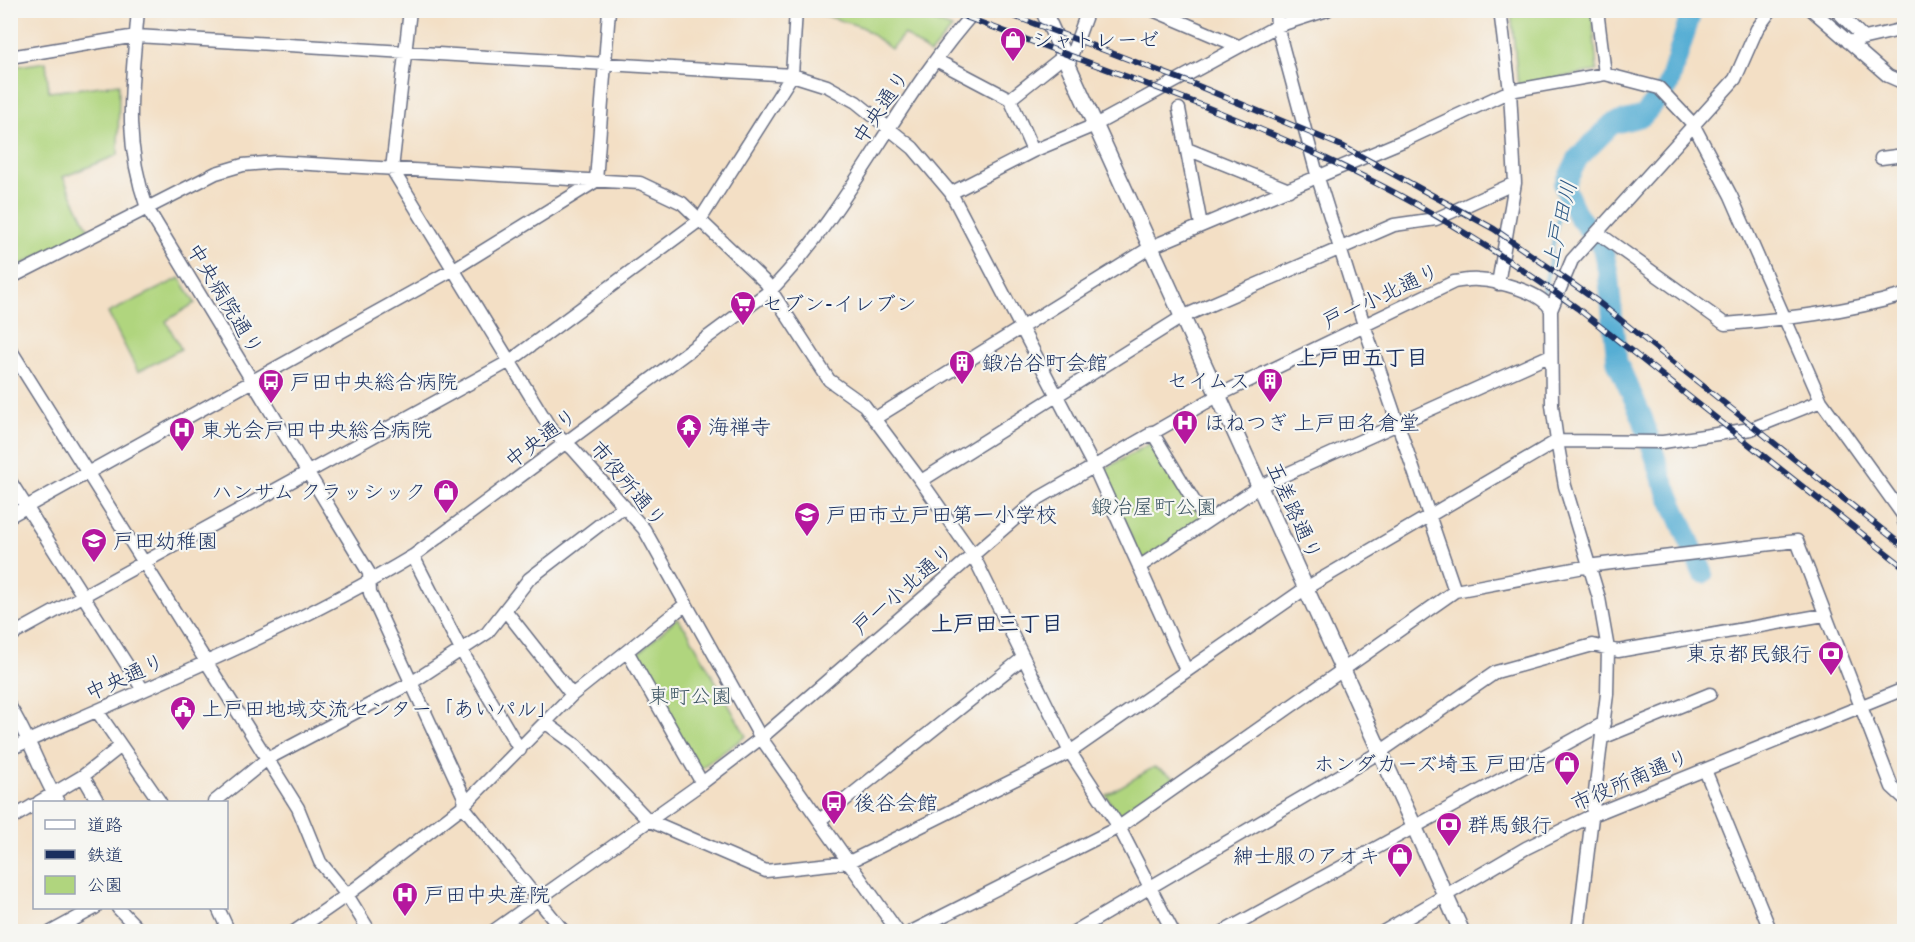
<svg xmlns="http://www.w3.org/2000/svg" width="1915" height="942" font-family="'Balsamiq Sans','Klee One',sans-serif">
	<style>
		.green { fill: #b0d57e; stroke: #66826e; stroke-width: 1.5 }
		.lines { fill: none; stroke-linecap: round; stroke-linejoin: round }
		.stream { stroke: #57aed4; stroke-width: 4 }
		.river { stroke: #57aed4; stroke-width: 21 }
		.minor-casing { stroke: #676d82; stroke-width: 15 }
		.major-casing { stroke: #676d82; stroke-width: 18 }
		.highway-casing { stroke: #676d82; stroke-width: 20 }
		.minor { stroke: #fff; stroke-width: 12 }
		.major { stroke: #fff; stroke-width: 15 }
		.highway { stroke: #fff; stroke-width: 16 }
		.rail-casing { stroke: #1b2f5e; stroke-width: 6 }
		.rail { stroke: #f6f6f2; stroke-width: 4; stroke-dasharray: 11; stroke-linecap: butt }
		.labels { text-anchor: middle; stroke-width: 4.5; stroke-linejoin: round; paint-order: stroke }
		.poi-label { font-size: 21px; fill: #1b2f5e; stroke: #f6f6f2; text-anchor: start }
		.street-label { font-size: 21px; fill: #1b2f5e; stroke: #f6f6f2 }
		.park-label { font-size: 21px; fill: #405866; stroke: #f6f6f2 }
		.water-label { font-size: 22px; font-style: italic; fill: #305b87; stroke: #f6f6f2 }
		.neighbourhood-label { font-size: 22px; font-weight: bold; fill: #1b2f5e; stroke: #f6f6f2 }
	</style>
	<rect width="100%" height="100%" fill="#f6f6f2"/>
	<filter id="ink" filterUnits="userSpaceOnUse"><feTurbulence type="fractalNoise" baseFrequency=".0167" numOctaves="2"/><feDisplacementMap in="SourceGraphic" scale="12" xChannelSelector="R" yChannelSelector="G"/><feConvolveMatrix kernelMatrix="1 2 1 2 8 2 1 2 1" color-interpolation-filters="sRGB"/></filter>
	<filter id="wash" filterUnits="userSpaceOnUse"><feTurbulence type="fractalNoise" baseFrequency=".008" numOctaves="4" result="noise"/><feDisplacementMap in="SourceGraphic" scale="24" xChannelSelector="R" yChannelSelector="G"/><feGaussianBlur stdDeviation="1.35" result="paint"/><feColorMatrix in="noise" values="0 0 0 0 0 0 0 0 0 0 0 0 0 0 0 0 0 1.4 0 .05"/><feComposite in="paint" operator="in"/></filter>
	<g filter="url(#wash)">
		<rect width="100%" height="100%" fill="#f3dfc5"/>
		<path class="green" d="M810,11H908L952,28L930,54L904,34L891,49L862,27Z
			M1511,11H1592L1597,71L1518,85Z
			M46,62L49,92L119,84L118,155L63,177L89,230L11,270V67Z
			M180,278L195,303L166,321L181,349L138,372L108,313Z
			M1154,441L1202,520L1141,561L1103,470Z
			M677,618L688,632L746,736L698,770L634,657Z
			M1154,767L1178,779L1119,821L1106,795Z"/>
		<g class="lines">
			<path class="stream" d="M1543,297L1564,186"/>
			<path class="river" d="M1692,10L1668,87L1643,116L1612,124L1578,158L1564,186L1577,215L1602,246L1608,272L1617,362L1642,417L1663,481L1703,573"/>
		</g>
	</g>
	<g filter="url(#ink)">
		<g class="lines">
			<defs>
				<path id="minor" d="M138,10C132,84 122,137 147,208L369,573L370,593L464,797L463,806L564,932
					M410,10L392,169L552,431L573,449L644,529L761,738L898,932
					M1153,10L1238,46
					M1276,10L1277,26L1318,178L1364,325L1455,591
					M1597,10L1605,74
					M1812,10L1888,76L1904,83
					M1836,10L1864,38
					M1848,42L1904,29
					M10,57L136,36L792,75L827,86L856,102L913,148L951,193L1094,467L1186,670
					M936,60L1010,99L1064,56
					M1068,65L1088,10
					M1010,99L1033,151
					M1179,109L1201,225
					M1187,149L1289,190
					M1881,158L1904,155
					M951,193L1033,151L1095,125L1277,26L1327,10
					M1598,233L1725,324C1786,319 1846,312 1904,295
					M10,278L216,173L243,165L276,162L640,183L682,203L766,283L829,380L864,405L921,481L973,555L1070,752L1119,827L1173,932
					M1498,284L1515,183L1510,91L1500,10
					M10,349L298,808L320,862L347,895L370,932
					M874,419L1151,247L1405,140L1510,91L1605,74L1659,88L1693,124L1731,196L1821,401L1903,515L1904,522
					M1152,432L1206,521
					M10,481L143,690
					M921,481L1182,317L1394,225L1436,219L1515,183
					M10,516L454,269L596,181L609,10
					M413,556L461,650L520,750
					M1139,567L1260,486L1551,355
					M505,610L572,695
					M10,636L510,361L700,220L792,75L796,10
					M627,651L702,783
					M10,707C29,737 40,771 58,802
					M97,711L160,802
					M546,723L576,745L648,820L766,871L849,862L1070,752L1306,588L1557,441L1663,442L1751,429L1821,401
					M1602,738L1710,694
					M10,749C146,688 285,633 413,556L771,290C852,207 898,96 976,10
					M1705,770L1771,932
					M83,776L98,802
					M39,802L83,776L121,746
					M214,802L267,759L411,683L487,633L529,579L624,506
					M10,819L34,805
					M820,820L1023,658
					M118,908L141,932
					M218,908L229,932
					M51,932L95,908
					M294,932L347,895L463,806L572,695L686,604
					M492,932L702,783L761,738L1039,498L1219,395L1454,282C1462,281 1471,279 1478,280C1497,281 1543,292 1551,310
					M911,932L1119,827L1455,591L1595,565L1797,541L1892,787L1904,798
					M1074,932L1380,752L1496,672L1593,645L1618,651L1824,615
					M1223,932L1604,723
					M1383,932L1526,848L1593,815L1904,689
					M1578,932L1607,694L1608,649L1599,598L1565,486L1557,441L1552,405L1551,310L1572,260L1735,79L1757,29L1771,10"/>
				<path id="major" d="M1043,10L1462,932"/>
				<path id="highway" d="M10,930L12,932"/>
			</defs>
			<use href="#minor" class="minor-casing"/>
			<use href="#major" class="major-casing"/>
			<use href="#highway" class="highway-casing"/>
			<use href="#minor" class="minor"/>
			<use href="#major" class="major"/>
			<use href="#highway" class="highway"/>
			<defs>
				<path id="rail" d="M947,10C1087,63 1230,110 1364,177C1439,214 1509,259 1577,308L1904,567
					M998,10L1191,83L1342,146L1494,229L1597,301L1904,547"/>
			</defs>
			<use href="#rail" class="rail-casing"/>
			<use href="#rail" class="rail"/>
		</g>
	</g>
	<defs>
		<symbol id="shop-pin" viewBox="-11 -11 22 30"><path d="M0 17L-7.5 6A9.5 9.5 0 1 1 7.5 6Z" fill="#b5179e" stroke="#f6f6f2"/><path d="M-5-2.5h2.3a2.7 3.5 0 0 1 5.4 0H5L5.5 6h-11ZM-1.5-2.5h3a1.5 2.3 0 0 0-3 0Z" fill="#fff"/></symbol>
		<symbol id="supermarket-pin" viewBox="-11 -11 22 30"><path d="M0 17L-7.5 6A9.5 9.5 0 1 1 7.5 6Z" fill="#b5179e" stroke="#f6f6f2"/><path d="M-6-5.5h2.5l.6 2H6L4.5 2H-2.5L-4.4-4H-6ZM-1.5 3.2a1.3 1.3 0 1 0 .1 0ZM3 3.2a1.3 1.3 0 1 0 .1 0Z" fill="#fff"/></symbol>
		<symbol id="building-pin" viewBox="-11 -11 22 30"><path d="M0 17L-7.5 6A9.5 9.5 0 1 1 7.5 6Z" fill="#b5179e" stroke="#f6f6f2"/><path d="M-4-6H4V6H1V3H-1V6H-4ZM-2.5-4.3h1.7v1.8h-1.7ZM.8-4.3h1.7v1.8H.8ZM-2.5-1h1.7V.8h-1.7ZM.8-1h1.7V.8H.8Z" fill="#fff"/></symbol>
		<symbol id="bus-pin" viewBox="-11 -11 22 30"><path d="M0 17L-7.5 6A9.5 9.5 0 1 1 7.5 6Z" fill="#b5179e" stroke="#f6f6f2"/><path d="M-5-6H5V4H4V6H2V4H-2V6H-4V4H-5ZM-3.5-4V0h7V-4ZM-3.5 1.2v1.5H-2V1.2ZM2 1.2v1.5H3.5V1.2Z" fill="#fff"/></symbol>
		<symbol id="hospital-pin" viewBox="-11 -11 22 30"><path d="M0 17L-7.5 6A9.5 9.5 0 1 1 7.5 6Z" fill="#b5179e" stroke="#f6f6f2"/><path d="M-5-5h3v3.5h4V-5h3V5h-3V1.5h-4V5h-3Z" fill="#fff"/></symbol>
		<symbol id="temple-pin" viewBox="-11 -11 22 30"><path d="M0 17L-7.5 6A9.5 9.5 0 1 1 7.5 6Z" fill="#b5179e" stroke="#f6f6f2"/><path d="M0-6L5-2H3V0L6.5 2.5H4V6H1.5V3h-3V6H-4V2.5H-6.5L-3 0V-2H-5Z" fill="#fff"/></symbol>
		<symbol id="school-pin" viewBox="-11 -11 22 30"><path d="M0 17L-7.5 6A9.5 9.5 0 1 1 7.5 6Z" fill="#b5179e" stroke="#f6f6f2"/><path d="M0-5L7-2L0 1L-7-2ZM-4 1L0 2.5L4 1V4Q0 6-4 4Z" fill="#fff"/></symbol>
		<symbol id="bank-pin" viewBox="-11 -11 22 30"><path d="M0 17L-7.5 6A9.5 9.5 0 1 1 7.5 6Z" fill="#b5179e" stroke="#f6f6f2"/><path d="M-6-4H6V4H-6ZM0-2.3a2.3 2.3 0 1 0 0 4.6a2.3 2.3 0 1 0 0-4.6Z" fill="#fff"/></symbol>
		<symbol id="civic-pin" viewBox="-11 -11 22 30"><path d="M0 17L-7.5 6A9.5 9.5 0 1 1 7.5 6Z" fill="#b5179e" stroke="#f6f6f2"/><path d="M-.6-6.5H3V-4.5H.6V-3L4-1V1h2V6H-6V1h2V-1L-.6-3ZM-1.2 2.5V6h2.4V2.5Z" fill="#fff"/></symbol>
	</defs>
	<g fill-rule="evenodd">
		<use href="#shop-pin" x="998" y="25" width="30" height="40"/>
		<use href="#supermarket-pin" x="728" y="289" width="30" height="40"/>
		<use href="#building-pin" x="947" y="348" width="30" height="40"/>
		<use href="#building-pin" x="1255" y="366" width="30" height="40"/>
		<use href="#bus-pin" x="256" y="367" width="30" height="40"/>
		<use href="#hospital-pin" x="1170" y="408" width="30" height="40"/>
		<use href="#temple-pin" x="674" y="412" width="30" height="40"/>
		<use href="#hospital-pin" x="167" y="415" width="30" height="40"/>
		<use href="#shop-pin" x="431" y="477" width="30" height="40"/>
		<use href="#school-pin" x="792" y="500" width="30" height="40"/>
		<use href="#school-pin" x="79" y="526" width="30" height="40"/>
		<use href="#bank-pin" x="1816" y="639" width="30" height="40"/>
		<use href="#civic-pin" x="168" y="694" width="30" height="40"/>
		<use href="#shop-pin" x="1552" y="749" width="30" height="40"/>
		<use href="#bus-pin" x="819" y="788" width="30" height="40"/>
		<use href="#bank-pin" x="1434" y="810" width="30" height="40"/>
		<use href="#shop-pin" x="1385" y="841" width="30" height="40"/>
		<use href="#hospital-pin" x="390" y="880" width="30" height="40"/>
	</g>
	<g class="labels">
		<g class="poi-label">
			<text x="1032" y="47">シャトレーゼ</text>
			<text x="762" y="311">セブン-イレブン</text>
			<text x="982" y="370">鍛冶谷町会館</text>
			<text x="1250" y="388" text-anchor="end">セイムス</text>
			<text x="290" y="389">戸田中央総合病院</text>
			<text x="1204" y="430">ほねつぎ 上戸田名倉堂</text>
			<text x="708" y="434">海禅寺</text>
			<text x="201" y="437">東光会戸田中央総合病院</text>
			<text x="426" y="499" text-anchor="end">ハンサム クラッシック</text>
			<text x="826" y="522">戸田市立戸田第一小学校</text>
			<text x="113" y="548">戸田幼稚園</text>
			<text x="1812" y="661" text-anchor="end">東京都民銀行</text>
			<text x="202" y="716">上戸田地域交流センター「あいパル」</text>
			<text x="1548" y="771" text-anchor="end">ホンダカーズ埼玉 戸田店</text>
			<text x="854" y="810">後谷会館</text>
			<text x="1468" y="832">群馬銀行</text>
			<text x="1380" y="863" text-anchor="end">紳士服のアオキ</text>
			<text x="424" y="902">戸田中央産院</text>
		</g>
		<g class="street-label">
			<text transform="translate(881 107) rotate(-56)" y="7">中央通り</text>
			<text transform="translate(1381 296) rotate(-25)" y="7">戸一小北通り</text>
			<text transform="translate(225 299) rotate(59)" y="7">中央病院通り</text>
			<text transform="translate(541 438) rotate(-37)" y="7">中央通り</text>
			<text transform="translate(628 484) rotate(50)" y="7">市役所通り</text>
			<text transform="translate(1294 511) rotate(66)" y="7">五差路通り</text>
			<text transform="translate(903 589) rotate(-41)" y="7">戸一小北通り</text>
			<text transform="translate(125 677) rotate(-24)" y="7">中央通り</text>
			<text transform="translate(1630 780) rotate(-23)" y="7">市役所南通り</text>
		</g>
		<g class="park-label">
			<text x="1154" y="514">鍛冶屋町公園</text>
			<text x="690" y="703">東町公園</text>
		</g>
		<g class="water-label">
			<text transform="translate(1559 224) rotate(-77)" y="8">上戸田川</text>
		</g>
		<g class="neighbourhood-label">
			<text x="1362" y="365">上戸田五丁目</text>
			<text x="997" y="631">上戸田三丁目</text>
		</g>
	</g>
	<rect width="1915" height="942" fill="none" stroke="#f6f6f2" stroke-width="36"/>
	<rect x="33" y="801" width="195" height="108" fill="#f6f6f2" stroke="#9ea6b7" stroke-width="1.5"/>
	<rect x="45" y="820" width="30" height="9" fill="#ffffff" stroke="#9ea6b7" stroke-width="1.5"/>
	<text x="87" y="831" font-size="18" fill="#1b2f5e">道路</text>
	<rect x="45" y="850" width="30" height="9" fill="#1b2f5e" stroke="#9ea6b7" stroke-width="1.5"/>
	<text x="87" y="861" font-size="18" fill="#1b2f5e">鉄道</text>
	<rect x="45" y="876" width="30" height="18" fill="#b0d57e" stroke="#9ea6b7" stroke-width="1.5"/>
	<text x="87" y="891" font-size="18" fill="#1b2f5e">公園</text>
</svg>
